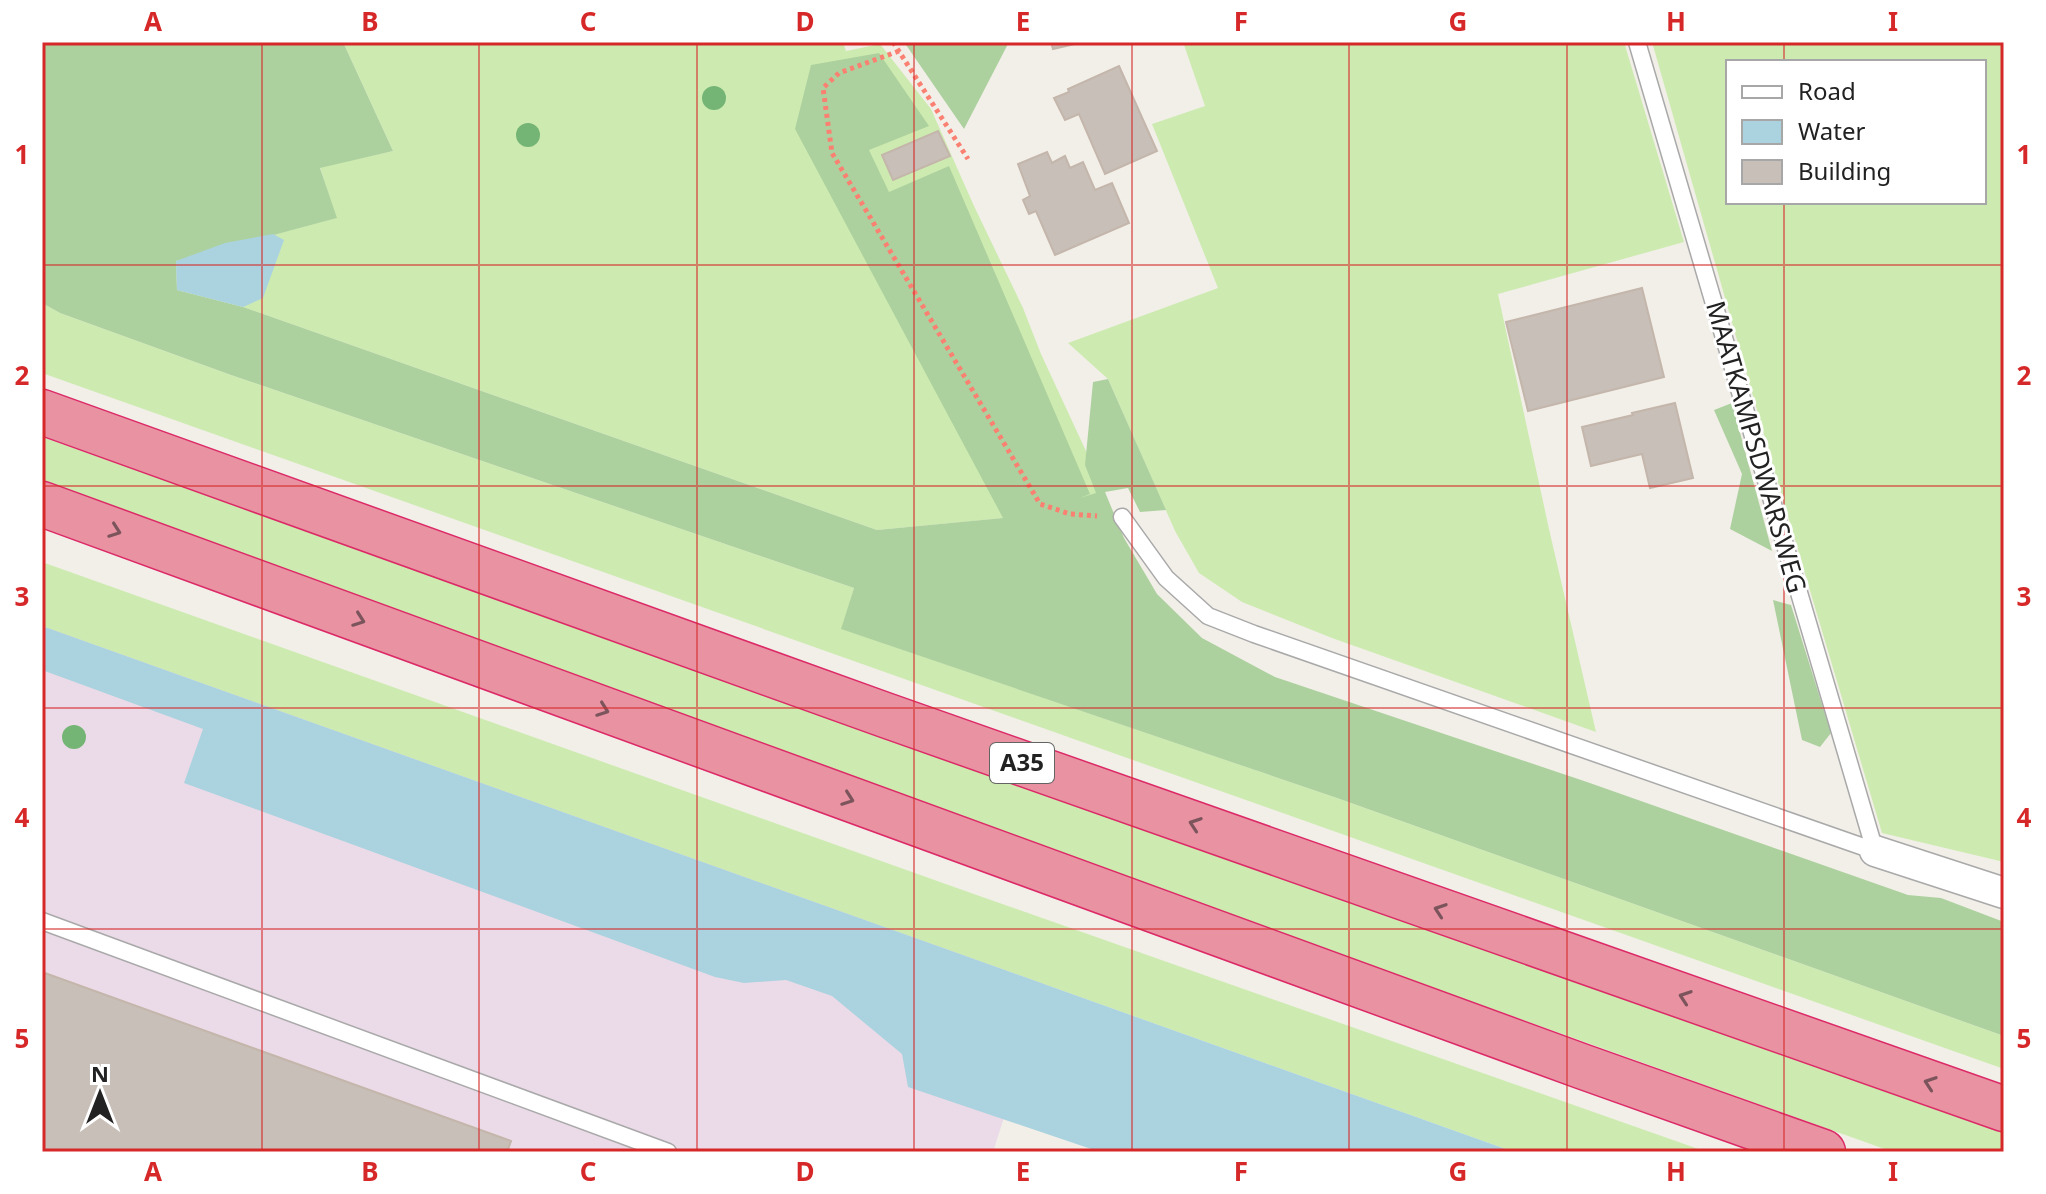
<svg xmlns="http://www.w3.org/2000/svg" width="2046" height="1194" font-family="'Noto Sans',sans-serif">
	<style>
		.industrial { fill: #ebdbe8 }
		.grass { fill: #cdebb0; fill-rule: evenodd }
		.forest { fill: #add19e }
		.water { fill: #aad3df }
		.building { fill: #c7bfb8; stroke: #c4b6ab; stroke-width: 2 }
		.lines { fill: none; stroke-linecap: round; stroke-linejoin: round }
		.lane-casing { stroke: #a9a9a9; stroke-width: 19 }
		.street-casing { stroke: #a9a9a9; stroke-width: 33 }
		.highway-casing { stroke: #dc2a67; stroke-width: 47 }
		.path { stroke: #fa8072; stroke-width: 5; stroke-dasharray: 4 4; stroke-linecap: butt }
		.lane { stroke: #fff; stroke-width: 16 }
		.street { stroke: #fff; stroke-width: 30 }
		.highway { stroke: #e892a2; stroke-width: 44 }
		.tree { fill: #74b475 }
		.oneway { stroke: #7b545c }
		.grid { fill: none; stroke: #d62828; stroke-width: 2; stroke-opacity: 0.55 }
		.labels { text-anchor: middle; stroke-width: 6; stroke-linejoin: round; paint-order: stroke }
		.shield { fill: #fff; stroke: #646464; stroke-width: 2 }
		.shield-label { font-size: 24px; font-weight: bold; fill: #222 }
		.street-label { font-size: 26px; fill: #222; stroke: #fff }
		.neatline { fill: none; stroke: #d62828; stroke-width: 3 }
		.grid-label { font-size: 26px; text-anchor: middle; font-weight: bold; fill: #d62828 }
	</style>
	<rect width="100%" height="100%" fill="#f2efe9"/>
	<path class="industrial" d="M42,616L1054,961L993,1152H42Z"/>
	<path class="grass" d="M343,42H843L846,51L880,44L931,109L974,206L1023,308L1041,354L1105,492L1004,518L877,530L243,307L177,290L176,261L336,218L320,167L393,151Z
		M1183,42H1624L1684,242L1498,294L1549,529L1596,732L1332,638L1242,602L1199,573L1175,531L1108,379L1068,343L1218,288L1152,124L1205,106Z
		M1652,42H2004V862L1882,833L1771,459ZM1984,62V202H1728V62Z
		M42,303L60,313L231,375L854,588L842,629L1337,798L2004,1036V1069L42,373Z
		M42,437L2004,1130V1152H1893L1392,973L1064,859L42,492Z
		M42,562L971,893L1707,1152H1514L42,626Z"/>
	<path class="forest" d="M42,42H343L393,151L320,168L337,218L176,261L177,290L243,307L877,530L1003,518L795,129L811,65L879,53L929,126L869,150L889,192L949,166L1090,494L1080,498L1096,493L1085,465L1093,382L1108,379L1166,510L1140,512L1128,488L1105,492L1124,538L1157,594L1202,638L1275,677L1587,782L1908,895L1941,898L2004,922V1036L1337,798L841,629L854,588L231,375L60,313L42,303Z
		M904,42H1009L964,129Z
		M1732,403L1772,551L1730,529L1742,474L1714,410Z
		M1773,600L1791,605L1831,733L1820,747L1802,740Z"/>
	<path class="water" d="M273,234L284,240L263,298L243,307L177,290L176,261L225,243Z
		M42,626L1514,1152H1100L908,1087L902,1054L832,996L786,980L744,983L715,977L184,783L203,729L42,670Z"/>
	<path class="building" d="M1051,42H1083L1053,49Z
		M1119,66L1157,151L1105,174L1079,114L1065,120L1054,98L1069,92L1068,89Z
		M938,131L950,156L893,180L882,155Z
		M1047,152L1052,163L1065,156L1070,168L1083,162L1095,190L1112,183L1129,223L1055,255L1036,211L1029,214L1023,200L1030,196L1018,164Z
		M1642,288L1664,377L1528,411L1506,322Z
		M1675,403L1693,478L1650,488L1642,454L1591,466L1582,427L1633,415L1632,413Z
		M42,972L511,1141L507,1152H42Z"/>
	<g class="lines">
		<defs>
			<path id="lane" d="M1637,42L1875,851
				M1122,517L1166,578L1208,616L1254,634L1875,851
				M42,921L668,1152"/>
			<path id="street" d="M1875,851L2004,893"/>
			<path id="highway" d="M42,412L885,715L2004,1109
				M42,504L1581,1066L1823,1152"/>
		</defs>
		<use href="#lane" class="lane-casing"/>
		<use href="#street" class="street-casing"/>
		<use href="#highway" class="highway-casing"/>
		<path class="path" d="M893,42L968,159
			M899,51L839,73L823,88L832,153L1040,504L1070,514L1097,516"/>
		<use href="#lane" class="lane"/>
		<use href="#street" class="street"/>
		<use href="#highway" class="highway"/>
	</g>
	<g class="tree">
		<circle cx="714" cy="98" r="12"/>
		<circle cx="528" cy="135" r="12"/>
		<circle cx="74" cy="737" r="12"/>
	</g>
	<defs><path id="oneway-chevron" d="M-2-3.5L2.5 0L-2 3.5" fill="none" stroke-width="1.6" stroke-linecap="round" stroke-linejoin="round" transform="scale(2)"/></defs>
	<g class="oneway">
		<use href="#oneway-chevron" transform="translate(115 531) rotate(20)"/>
		<use href="#oneway-chevron" transform="translate(359 620) rotate(20)"/>
		<use href="#oneway-chevron" transform="translate(603 710) rotate(20)"/>
		<use href="#oneway-chevron" transform="translate(848 799) rotate(20)"/>
		<use href="#oneway-chevron" transform="translate(1195 824) rotate(-161)"/>
		<use href="#oneway-chevron" transform="translate(1440 910) rotate(-161)"/>
		<use href="#oneway-chevron" transform="translate(1685 997) rotate(-161)"/>
		<use href="#oneway-chevron" transform="translate(1930 1083) rotate(-161)"/>
	</g>
	<path class="grid" d="M262,42V1152M479,42V1152M697,42V1152M914,42V1152M1132,42V1152M1349,42V1152M1567,42V1152M1784,42V62M1784,202V1152M42,265H2004M42,486H2004M42,708H2004M42,929H2004"/>
	<g class="labels">
		<rect class="shield" x="990" y="743" width="64" height="40" rx="6"/>
		<g class="shield-label">
			<text x="1022" y="771">A35</text>
		</g>
		<g class="street-label">
			<text transform="translate(1756 447) rotate(74)" y="9">MAATKAMPSDWARSWEG</text>
		</g>
	</g>
	<rect width="2046" height="1194" fill="none" stroke="#ffffff" stroke-width="88"/>
	<rect x="1726" y="60" width="260" height="144" fill="#ffffff" stroke="#a7a7a7" stroke-width="2"/>
	<rect x="1742" y="86" width="40" height="12" fill="#ffffff" stroke="#a7a7a7" stroke-width="2"/>
	<text x="1798" y="100" font-size="24" fill="#222222">Road</text>
	<rect x="1742" y="120" width="40" height="24" fill="#aad3df" stroke="#a7a7a7" stroke-width="2"/>
	<text x="1798" y="140" font-size="24" fill="#222222">Water</text>
	<rect x="1742" y="160" width="40" height="24" fill="#c7bfb8" stroke="#a7a7a7" stroke-width="2"/>
	<text x="1798" y="180" font-size="24" fill="#222222">Building</text>
	<g transform="translate(100 1094)" stroke="#ffffff" stroke-width="6" paint-order="stroke">
	<path d="M0-6L14 30L0 20L-14 30Z" fill="#222222"/>
	<text y="-12" font-size="22" font-weight="bold" text-anchor="middle" fill="#222222">N</text>
	</g>
	<rect x="44" y="44" width="1958" height="1106" class="neatline"/>
	<g class="grid-label">
		<text x="153" y="31">A</text>
		<text x="370" y="31">B</text>
		<text x="588" y="31">C</text>
		<text x="805" y="31">D</text>
		<text x="1023" y="31">E</text>
		<text x="1241" y="31">F</text>
		<text x="1458" y="31">G</text>
		<text x="1676" y="31">H</text>
		<text x="1893" y="31">I</text>
		<text x="22" y="164">1</text>
		<text x="2024" y="164">1</text>
		<text x="22" y="385">2</text>
		<text x="2024" y="385">2</text>
		<text x="22" y="606">3</text>
		<text x="2024" y="606">3</text>
		<text x="22" y="827">4</text>
		<text x="2024" y="827">4</text>
		<text x="22" y="1048">5</text>
		<text x="2024" y="1048">5</text>
		<text x="153" y="1181">A</text>
		<text x="370" y="1181">B</text>
		<text x="588" y="1181">C</text>
		<text x="805" y="1181">D</text>
		<text x="1023" y="1181">E</text>
		<text x="1241" y="1181">F</text>
		<text x="1458" y="1181">G</text>
		<text x="1676" y="1181">H</text>
		<text x="1893" y="1181">I</text>
	</g>
</svg>
